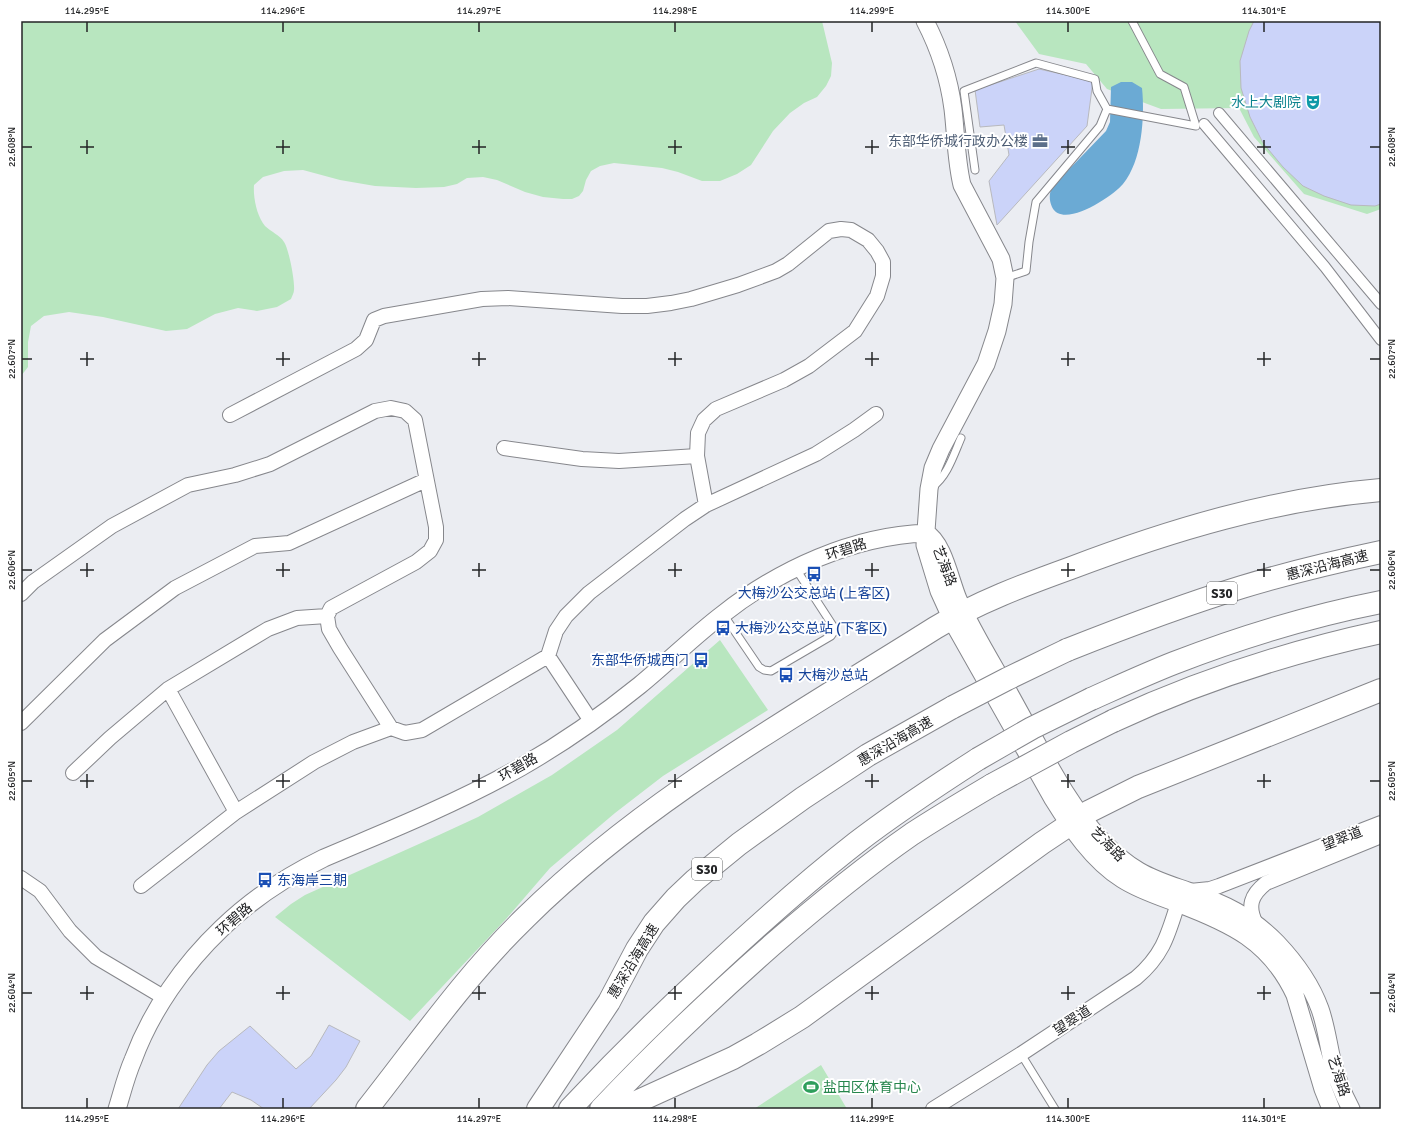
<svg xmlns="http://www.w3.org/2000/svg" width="1402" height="1130" font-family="Signika,'Noto Sans SC',sans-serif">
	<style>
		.green { fill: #b8e6bf }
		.water { fill: #6baad4 }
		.building { fill: #cbd3f9; stroke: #b8b9be }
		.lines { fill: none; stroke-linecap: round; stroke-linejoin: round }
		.service-casing { stroke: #86878c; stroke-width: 9 }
		.pedestrian-casing { stroke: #86878c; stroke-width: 12 }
		.minor-casing { stroke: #86878c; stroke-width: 16 }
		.tertiary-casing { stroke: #86878c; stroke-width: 19 }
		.motorway-casing { stroke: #86878c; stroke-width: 24 }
		.service { stroke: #fff; stroke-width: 7 }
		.pedestrian { stroke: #fff; stroke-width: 10 }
		.minor { stroke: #fff; stroke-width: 14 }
		.tertiary { stroke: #fff; stroke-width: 17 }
		.motorway { stroke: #fff; stroke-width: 22 }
		.motorway-bridge-casing { stroke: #86878c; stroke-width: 24; stroke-linecap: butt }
		.motorway-bridge { stroke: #fff; stroke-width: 22 }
		.ticks { fill: none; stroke: #232426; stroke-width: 1.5 }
		.labels { text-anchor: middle; stroke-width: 4; stroke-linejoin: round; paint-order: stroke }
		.shield { fill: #fff; stroke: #656667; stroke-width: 1 }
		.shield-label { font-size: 13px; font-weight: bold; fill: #232426 }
		.culture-label { font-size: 14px; fill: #0d838f; stroke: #fff; text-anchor: end }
		.service-label { font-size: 14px; fill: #4e5e75; stroke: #fff; text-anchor: end }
		.street-label { font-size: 14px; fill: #232426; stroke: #fff }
		.transit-label { font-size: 14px; fill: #164399; stroke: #fff; text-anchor: start }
		.leisure-label { font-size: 14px; fill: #27864d; stroke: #fff; text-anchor: start }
		.neatline { fill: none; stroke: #232426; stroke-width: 1.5 }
		.ticks-label { font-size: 10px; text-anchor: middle; fill: #232426 }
	</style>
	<rect width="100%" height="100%" fill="#ebedf2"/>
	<path class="green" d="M21,21H822L832,63L831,76L826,86L817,97L804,103L790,113L773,131L751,165L737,174L720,181H702L678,172L662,168L614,163L600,166L591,171L586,180L583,191L579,196L572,199H563L543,197L525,192L497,180L483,177L467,178L457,184L444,187L416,188L375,186L340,180L303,170L284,171L263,177L254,185C253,198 257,216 265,226C271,232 280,235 284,242C289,249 295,282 294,290C294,293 292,296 291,299L277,307L257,311L238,308L215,314L187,329L166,331L103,317L69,312L44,316L31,326L28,342V367L21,376Z
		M1015,21H1381V209L1367,214L1304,194L1254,137L1239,108L1161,109L1107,89L1086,64L1039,54Z
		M720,640L768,710L663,776L615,813L550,868L506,919L410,1021L275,917L291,904L305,895L439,835L478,817L552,775L617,730Z
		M821,1065L847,1109H754Z"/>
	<path class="water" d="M1121,82H1132L1142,88C1145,117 1142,161 1123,184C1113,196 1063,230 1052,207C1049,200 1049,194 1052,187L1106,131L1110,122L1111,87Z"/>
	<path class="building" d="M1254,21H1381V204L1375,206L1351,205L1324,196L1303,186L1283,167L1263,143L1250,117L1241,88L1240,61L1249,31Z
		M1039,69L1093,81L1087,126L997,225L989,181L1009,155L1004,125L980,127L975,90Z
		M329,1025L360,1041L346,1067L336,1080L309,1109H264L251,1100L232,1092L219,1109H178L207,1065L219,1051L250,1026L296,1069L311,1056Z"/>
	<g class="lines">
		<defs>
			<path id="service" d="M1107,109L1196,126L1184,87L1160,74L1132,21
				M975,170L964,91L1036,63L1095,79L1097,91L1107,109L1100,126L1036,202L1029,242L1026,271L1005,278
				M932,487C947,477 954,454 961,438
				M723,614L759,667L764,670L771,671L831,636L833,633V626L796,569
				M1021,1054L1055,1109"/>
			<path id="pedestrian" d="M1219,113L1381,304
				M1204,124L1325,267L1381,340"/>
			<path id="minor" d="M230,415L356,349L366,340L374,320L384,316L482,299L508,298L622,306H647L671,303L691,299L738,285L776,271L788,264L829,231L841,229L851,230L868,240L877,251L883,262V276L877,296L855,331L809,366L784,380L716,409L704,420L698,433L697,456L706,505
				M504,448L582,459L619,461L697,456
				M21,594L33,582L112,526L188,485L235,475L270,464L375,411L391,408L405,411L415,420L436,527V540L430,551L416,562L331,608L327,616L329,629L340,648L391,728L405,733L422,730L548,656L591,721
				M548,656L556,631L566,616L589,593L685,519L706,505L816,454L854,430L876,414
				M168,689L236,812
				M21,723L105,640L175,588L255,546L289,543L426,480
				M73,773L110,738L168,689L268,629L297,618L327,616
				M21,878L40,891L70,931L96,957L165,998
				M141,886L236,812L314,762L353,742L391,728
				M1190,891L1210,889L1219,886L1381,823
				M1256,924C1247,906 1251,895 1266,883L1381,836
				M933,1109L1021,1054L1136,978C1163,955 1168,935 1178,903"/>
			<path id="tertiary" d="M925,21C939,48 949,78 953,109C956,134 956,160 962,185L1001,259L1005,278L1003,304L997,331L986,364L941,449L933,468L929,489L925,545L939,591L954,624L1053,799C1071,828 1093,861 1122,879C1139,890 1158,896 1177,903C1230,923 1270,941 1295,995L1323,1089L1331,1109
				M926,533C943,542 950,580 958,599C972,631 991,661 1008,691C1027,725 1045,760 1065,792C1084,822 1108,853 1139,871C1154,880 1171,885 1188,891C1223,903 1251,916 1277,943C1295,962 1311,984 1320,1009C1326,1026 1328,1043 1332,1060C1336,1077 1343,1094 1351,1109
				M117,1109C122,1093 126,1076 133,1060C151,1011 184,964 222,928C251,900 287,876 324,858C359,843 394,829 429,813C460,799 491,784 521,767C563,743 603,715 640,685C668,662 694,636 723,614C780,569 853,536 926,533"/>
			<path id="motorway" d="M1067,650C1125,627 1183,605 1242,587C1288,573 1334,562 1381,552
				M1091,699C1118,687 1146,674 1174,663C1241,637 1310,616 1381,602
				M1113,721C1199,681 1289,652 1381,632
				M367,1109C419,1043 466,975 526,917C647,798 794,717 935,628C978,602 1024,585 1071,568C1171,530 1274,499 1381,490
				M538,1109L609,1002L637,949L654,923L676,898L695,880L739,844L803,798L868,755L953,707
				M570,1109C611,1065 654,1022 698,981C749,933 801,886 856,843C895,813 936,786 978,759
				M601,1109C655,1052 713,997 772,945C817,906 863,868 912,834C938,817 965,801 992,785
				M621,1109L733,1058L758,1044L802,1017L1042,843L1090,811L1138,787L1381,690"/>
		</defs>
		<use href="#service" class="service-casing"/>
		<use href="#pedestrian" class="pedestrian-casing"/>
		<use href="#minor" class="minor-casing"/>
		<use href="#tertiary" class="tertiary-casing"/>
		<use href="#motorway" class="motorway-casing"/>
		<use href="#service" class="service"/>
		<use href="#pedestrian" class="pedestrian"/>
		<use href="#minor" class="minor"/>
		<use href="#tertiary" class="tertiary"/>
		<use href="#motorway" class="motorway"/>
		<defs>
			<path id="motorway-bridge" d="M953,707L1007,679L1067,650
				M978,759L1032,728L1091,699
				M992,785L1071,742L1113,721"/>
		</defs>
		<use href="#motorway-bridge" class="motorway-bridge-casing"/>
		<use href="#motorway-bridge" class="motorway-bridge"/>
	</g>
	<path class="ticks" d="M87,22V32M283,22V32M479,22V32M675,22V32M872,22V32M1068,22V32M1264,22V32M87,140V154M283,140V154M479,140V154M675,140V154M872,140V154M1068,140V154M1264,140V154M22,147H32M80,147H94M276,147H290M472,147H486M668,147H682M865,147H879M1061,147H1075M1257,147H1271M1370,147H1380M87,352V366M283,352V366M479,352V366M675,352V366M872,352V366M1068,352V366M1264,352V366M22,359H32M80,359H94M276,359H290M472,359H486M668,359H682M865,359H879M1061,359H1075M1257,359H1271M1370,359H1380M87,563V577M283,563V577M479,563V577M675,563V577M872,563V577M1068,563V577M1264,563V577M22,570H32M80,570H94M276,570H290M472,570H486M668,570H682M865,570H879M1061,570H1075M1257,570H1271M1370,570H1380M87,774V788M283,774V788M479,774V788M675,774V788M872,774V788M1068,774V788M1264,774V788M22,781H32M80,781H94M276,781H290M472,781H486M668,781H682M865,781H879M1061,781H1075M1257,781H1271M1370,781H1380M87,986V1000M283,986V1000M479,986V1000M675,986V1000M872,986V1000M1068,986V1000M1264,986V1000M22,993H32M80,993H94M276,993H290M472,993H486M668,993H682M865,993H879M1061,993H1075M1257,993H1271M1370,993H1380M87,1098V1108M283,1098V1108M479,1098V1108M675,1098V1108M872,1098V1108M1068,1098V1108M1264,1098V1108"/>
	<defs>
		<symbol id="theatre-bare" viewBox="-9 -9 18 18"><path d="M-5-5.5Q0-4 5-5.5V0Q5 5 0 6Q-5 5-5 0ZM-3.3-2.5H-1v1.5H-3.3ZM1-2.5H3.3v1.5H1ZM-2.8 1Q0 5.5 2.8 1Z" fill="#0f9aa8" stroke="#fff" stroke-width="2.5" paint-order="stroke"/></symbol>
		<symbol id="office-bare" viewBox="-9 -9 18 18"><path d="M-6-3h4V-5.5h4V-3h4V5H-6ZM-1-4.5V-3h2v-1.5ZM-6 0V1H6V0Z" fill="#5c6f8a" stroke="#fff" stroke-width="2.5" paint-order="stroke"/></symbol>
		<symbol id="bus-bare" viewBox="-9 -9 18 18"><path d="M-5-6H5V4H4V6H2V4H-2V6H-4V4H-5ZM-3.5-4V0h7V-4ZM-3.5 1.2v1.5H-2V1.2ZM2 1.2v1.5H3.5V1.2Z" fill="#1a4fb4" stroke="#fff" stroke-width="2.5" paint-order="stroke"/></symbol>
		<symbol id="stadium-bare" viewBox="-9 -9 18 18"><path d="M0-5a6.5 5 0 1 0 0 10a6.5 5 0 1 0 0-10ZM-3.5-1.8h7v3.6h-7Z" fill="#2e9e5b" stroke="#fff" stroke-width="2.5" paint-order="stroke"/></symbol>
	</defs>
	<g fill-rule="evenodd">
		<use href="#theatre-bare" x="1302" y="91" width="22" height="22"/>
		<use href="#office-bare" x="1029" y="130" width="22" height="22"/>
		<use href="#bus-bare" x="803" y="563" width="22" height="22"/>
		<use href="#bus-bare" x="712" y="617" width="22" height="22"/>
		<use href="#bus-bare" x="690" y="649" width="22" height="22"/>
		<use href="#bus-bare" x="775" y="664" width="22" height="22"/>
		<use href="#bus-bare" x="254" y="869" width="22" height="22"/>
		<use href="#stadium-bare" x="800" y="1076" width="22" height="22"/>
	</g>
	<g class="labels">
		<g class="shield">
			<rect x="1207" y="582" width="30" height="22" rx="3"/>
			<rect x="692" y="858" width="30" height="22" rx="3"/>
		</g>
		<g class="shield-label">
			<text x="1222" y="598">S30</text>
			<text x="707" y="874">S30</text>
		</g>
		<g class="culture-label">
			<text x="1301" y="107">水上大剧院</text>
		</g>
		<g class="service-label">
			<text x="1028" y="146">东部华侨城行政办公楼</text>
		</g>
		<g class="street-label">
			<text transform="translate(846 549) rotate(-18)" y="5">环碧路</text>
			<text transform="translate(1327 565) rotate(-14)" y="5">惠深沿海高速</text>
			<text transform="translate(945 566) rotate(69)" y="5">艺海路</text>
			<text transform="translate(895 741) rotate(-30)" y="5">惠深沿海高速</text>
			<text transform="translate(518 767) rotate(-30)" y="5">环碧路</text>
			<text transform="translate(1342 838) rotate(-21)" y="5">望翠道</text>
			<text transform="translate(1108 844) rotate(45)" y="5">艺海路</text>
			<text transform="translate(234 919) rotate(-41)" y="5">环碧路</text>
			<text transform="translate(633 961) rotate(-59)" y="5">惠深沿海高速</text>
			<text transform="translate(1072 1020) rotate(-33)" y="5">望翠道</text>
			<text transform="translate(1339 1076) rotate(72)" y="5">艺海路</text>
		</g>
		<g class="transit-label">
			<text x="814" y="598" text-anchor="middle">大梅沙公交总站 (上客区)</text>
			<text x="735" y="633">大梅沙公交总站 (下客区)</text>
			<text x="689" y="665" text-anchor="end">东部华侨城西门</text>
			<text x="798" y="680">大梅沙总站</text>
			<text x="277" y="885">东海岸三期</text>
		</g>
		<g class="leisure-label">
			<text x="823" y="1092">盐田区体育中心</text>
		</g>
	</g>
	<rect width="1402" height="1130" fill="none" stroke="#ffffff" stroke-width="44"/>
	<rect x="22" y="22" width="1358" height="1086" class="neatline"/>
	<g class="ticks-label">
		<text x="87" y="14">114.295°E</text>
		<text x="283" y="14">114.296°E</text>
		<text x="479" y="14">114.297°E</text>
		<text x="675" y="14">114.298°E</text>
		<text x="872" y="14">114.299°E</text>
		<text x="1068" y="14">114.300°E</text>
		<text x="1264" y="14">114.301°E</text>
		<text transform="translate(11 147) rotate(-90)" y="4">22.608°N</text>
		<text transform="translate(1391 147) rotate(-90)" y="4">22.608°N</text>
		<text transform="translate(11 359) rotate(-90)" y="4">22.607°N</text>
		<text transform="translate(1391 359) rotate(-90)" y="4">22.607°N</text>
		<text transform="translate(11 570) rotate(-90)" y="4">22.606°N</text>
		<text transform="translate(1391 570) rotate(-90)" y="4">22.606°N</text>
		<text transform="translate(11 781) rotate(-90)" y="4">22.605°N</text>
		<text transform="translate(1391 781) rotate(-90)" y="4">22.605°N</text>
		<text transform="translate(11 993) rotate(-90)" y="4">22.604°N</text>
		<text transform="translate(1391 993) rotate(-90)" y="4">22.604°N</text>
		<text x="87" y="1122">114.295°E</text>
		<text x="283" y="1122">114.296°E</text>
		<text x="479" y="1122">114.297°E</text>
		<text x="675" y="1122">114.298°E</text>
		<text x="872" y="1122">114.299°E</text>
		<text x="1068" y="1122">114.300°E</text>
		<text x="1264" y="1122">114.301°E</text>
	</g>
</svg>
